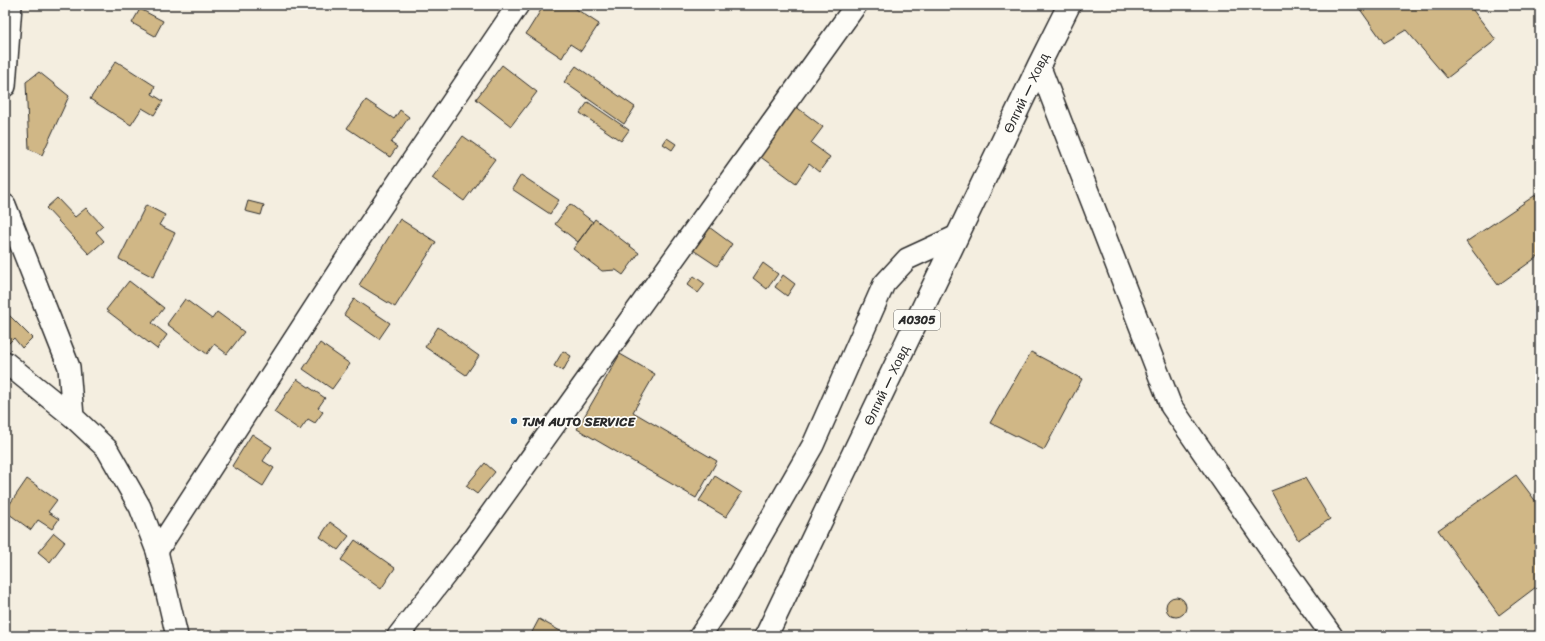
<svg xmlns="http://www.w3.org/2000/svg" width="1545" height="641" font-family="Sriracha,sans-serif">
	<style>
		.building { fill: #d0b786; stroke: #2b2b2b }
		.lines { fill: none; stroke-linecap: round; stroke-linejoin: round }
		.minor-casing { stroke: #2b2b2b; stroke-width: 24 }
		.trunk-casing { stroke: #2b2b2b; stroke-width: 25 }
		.minor { stroke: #fdfcf7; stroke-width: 21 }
		.trunk { stroke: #fdfcf7; stroke-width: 22 }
		.poi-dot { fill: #1f6fb2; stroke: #fdfcf7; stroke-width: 1.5 }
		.labels { text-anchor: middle; stroke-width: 3.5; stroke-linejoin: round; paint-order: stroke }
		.shield { fill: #fdfcf7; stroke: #6a6a68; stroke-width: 1 }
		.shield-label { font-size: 12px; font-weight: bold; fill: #2b2b2b }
		.street-label { font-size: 13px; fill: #2b2b2b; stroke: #fdfcf7 }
		.poi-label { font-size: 13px; font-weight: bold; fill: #2b2b2b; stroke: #fdfcf7; text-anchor: start }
	</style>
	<rect width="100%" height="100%" fill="#f4eee0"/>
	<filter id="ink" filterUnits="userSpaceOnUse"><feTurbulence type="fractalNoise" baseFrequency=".025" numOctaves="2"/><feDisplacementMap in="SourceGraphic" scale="8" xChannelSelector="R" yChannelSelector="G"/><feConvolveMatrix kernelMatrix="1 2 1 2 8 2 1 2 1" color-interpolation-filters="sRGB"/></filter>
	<g filter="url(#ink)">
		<path class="building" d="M544,5H570L599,24L581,51L570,44L562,58L526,34Z
			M1357,5H1469L1496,40L1447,78L1406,30L1384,43Z
			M140,9L163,21L155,36L132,23Z
			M116,61L155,86L152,94L163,101L154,115L142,108L131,125L90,99Z
			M502,65L537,92L511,126L476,99Z
			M576,66L635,107L624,124L564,82Z
			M39,72L69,96L42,155L29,149L26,82Z
			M366,100L394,119L400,110L409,117L391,143L397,147L390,157L347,128Z
			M588,102L629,130L621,141L580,113Z
			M795,106L823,127L811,143L830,157L819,172L809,164L796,183L758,155Z
			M463,136L495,159L464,201L432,178Z
			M667,138L676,144L672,150L663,144Z
			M521,175L559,200L550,214L512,189Z
			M1540,192V255L1498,285L1466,242Z
			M57,198L75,217L86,208L103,226L96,232L104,241L89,254L46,208Z
			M248,201L264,205L261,215L245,211Z
			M570,204L593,222L578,242L555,224Z
			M146,205L165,215L159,225L175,233L153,277L119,259Z
			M400,219L436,242L395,307L359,285Z
			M595,219L639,253L623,275L616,270L602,271L573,249Z
			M709,227L732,244L717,266L693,250Z
			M763,263L778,274L767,289L753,278Z
			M783,275L795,284L787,296L775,287Z
			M694,276L705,284L698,293L687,285Z
			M129,281L164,308L152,323L167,335L157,349L106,310Z
			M185,299L212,319L217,312L244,332L227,354L214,344L207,354L167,324Z
			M354,299L390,323L379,339L344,315Z
			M8,314L32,338L22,348L14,338L5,347V317Z
			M438,327L479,356L466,375L425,347Z
			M320,343L350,364L332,389L303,369Z
			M563,351L571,356L563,371L554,366Z
			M1031,352L1082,379L1044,450L990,423Z
			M620,354L655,374L633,412L717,461L696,498L577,429Z
			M297,379L325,398L318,408L323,412L315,423L308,419L300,430L274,412Z
			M252,434L272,447L263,461L274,468L263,486L232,466Z
			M485,463L495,472L477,494L466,486Z
			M1516,475L1540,507V584L1499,615L1438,530Z
			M715,476L742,493L726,517L699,501Z
			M1305,478L1330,519L1298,540L1271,491Z
			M27,479L57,500L48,512L59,519L52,529L38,520L31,530L5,511Z
			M330,522L349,536L338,550L320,537Z
			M54,533L65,542L50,562L38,552Z
			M355,540L395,568L381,589L341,560Z
			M1166 607a10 10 0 1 1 20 0a10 10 0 1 1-20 0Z
			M539,619L569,636H530Z"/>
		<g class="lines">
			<defs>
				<path id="minor" d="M1039,65L1171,406L1274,555L1332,636
					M5,86L11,5
					M5,205L69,367L73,417L107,449L140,507L157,551L354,247L518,5
					M5,362L73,417
					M157,551L177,636
					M398,636L464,551L856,5
					M700,636L723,602L813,445L884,284L907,259L957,236"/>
				<g id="trunk">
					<path id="s1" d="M766,636L1039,65L1069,5"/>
				</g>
			</defs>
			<use href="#minor" class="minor-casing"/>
			<use href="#trunk" class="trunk-casing"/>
			<use href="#minor" class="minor"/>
			<use href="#trunk" class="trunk"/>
		</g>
	</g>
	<circle class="poi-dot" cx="514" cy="421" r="4"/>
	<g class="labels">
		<rect class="shield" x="894" y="310" width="46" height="20" rx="3"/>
		<g class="shield-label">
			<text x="917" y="324">A0305</text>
		</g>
		<g class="street-label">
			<text dy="5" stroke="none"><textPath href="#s1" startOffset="602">Өлгий — Ховд</textPath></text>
			<text dy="5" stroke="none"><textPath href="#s1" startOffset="278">Өлгий — Ховд</textPath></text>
		</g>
		<g class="poi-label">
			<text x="522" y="426">TJM AUTO SERVICE</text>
		</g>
	</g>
	<rect width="1545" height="641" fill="none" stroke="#fdfcf7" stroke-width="20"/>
	<rect x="10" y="10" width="1525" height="621" fill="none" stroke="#2b2b2b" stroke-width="1.5" filter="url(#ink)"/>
</svg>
